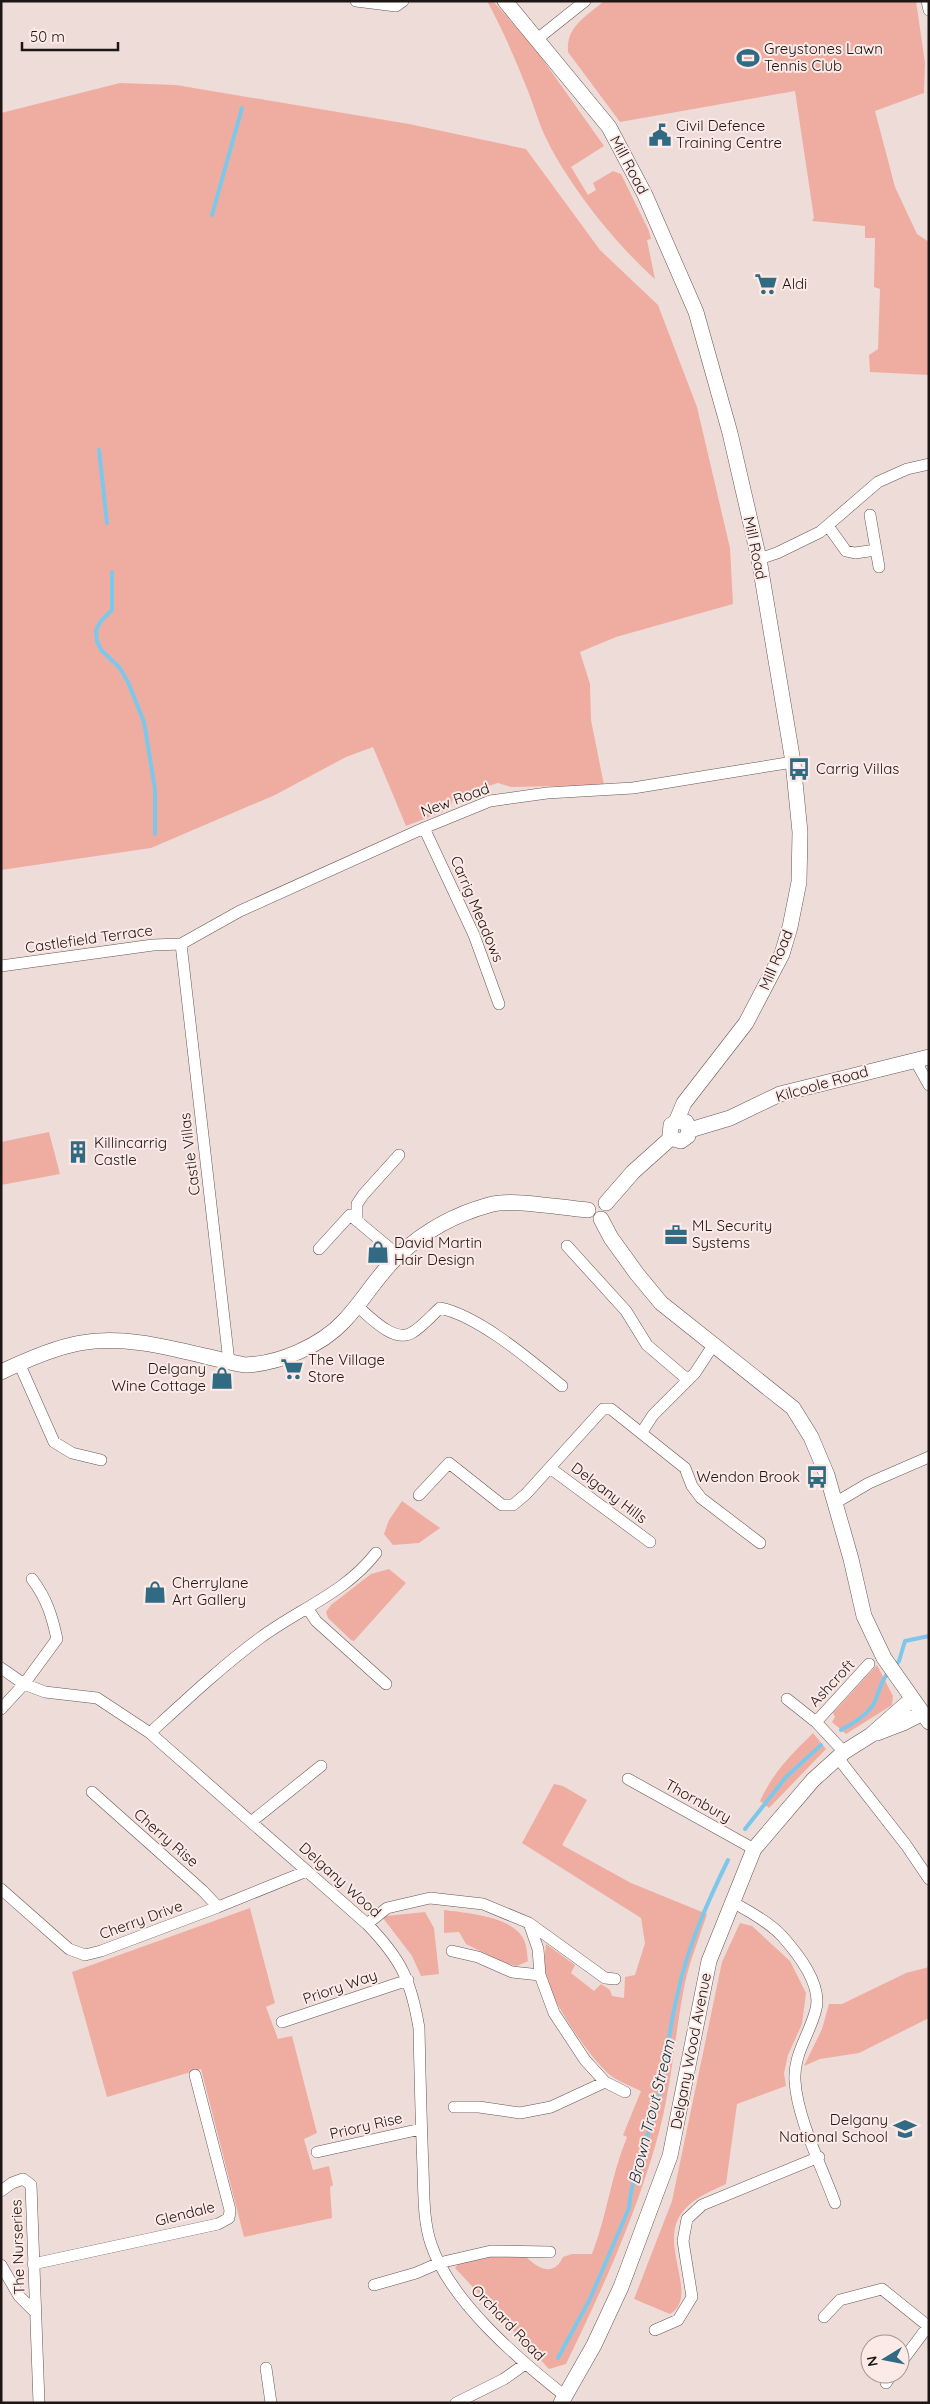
<svg xmlns="http://www.w3.org/2000/svg" width="930" height="2404" font-family="Quicksand,sans-serif">
	<style>
		.green { fill: #efada2 }
		.lines { fill: none; stroke-linecap: round; stroke-linejoin: round }
		.stream { stroke: #7dc8ea; stroke-width: 4 }
		.street-casing { stroke: #655653; stroke-width: 12 }
		.secondary-casing { stroke: #655653; stroke-width: 16 }
		.street { stroke: #fff; stroke-width: 11 }
		.secondary { stroke: #fff; stroke-width: 15 }
		.labels { text-anchor: middle; stroke-width: 4; stroke-linejoin: round; paint-order: stroke }
		.poi-label { font-size: 15px; fill: #1d1615; stroke: #fceae6; text-anchor: start }
		.street-label { font-size: 15px; fill: #1d1615; stroke: #fceae6 }
		.water-label { font-size: 16px; font-style: italic; fill: #092d3c; stroke: #fceae6 }
	</style>
	<rect width="100%" height="100%" fill="#eedcd9"/>
	<path class="green" d="M487,1H493L536,50L604,146L571,167L588,195L596,190L593,183L613,171L621,174L649,231L651,239L647,240L655,279C616,245 566,182 544,134C538,121 534,106 528,91C516,61 503,30 487,1Z
		M604,1H916L925,63L924,93L875,111L895,187L917,234L929,242V375L870,372L869,355L878,349L880,289L874,287L875,238H865V226L812,221L814,218L795,91L620,122L568,52C566,26 586,17 604,1Z
		M120,83L176,85L409,124L526,149L600,250L658,305L697,407L730,548L733,604L616,637L580,652L590,684L591,720L604,785L511,787L498,783L454,797L449,809L406,826L373,747L346,757L275,795L151,848L1,870V113Z
		M49,1132L60,1174L1,1185V1142Z
		M402,1501L440,1528L419,1543L393,1545L384,1534L389,1520Z
		M389,1569L406,1583L354,1641L351,1640L328,1618L326,1612L331,1605L371,1574Z
		M877,1665L893,1696L892,1705L846,1734L832,1722L835,1717L833,1713Z
		M813,1733L826,1749L769,1808L760,1801C774,1771 790,1756 813,1733Z
		M554,1784L563,1786L587,1800L562,1845L631,1883L707,1914C700,1936 690,1960 685,1983C674,2036 672,2090 656,2143C634,2220 601,2292 566,2364L549,2369L455,2268L459,2263L481,2256L526,2257C538,2268 553,2278 563,2257L572,2254H592C607,2216 611,2175 627,2137L623,2135L641,2091C631,2086 619,2082 610,2075C591,2059 560,2013 550,1989C544,1975 544,1959 546,1944L575,1965L571,1973L594,1991L601,1984L610,1990L612,1996L624,1998L625,1977L635,1975L645,1943L641,1918L522,1843Z
		M250,1908L275,2003L266,2007L278,2039L292,2036L317,2133L304,2139L313,2170L329,2166L333,2185L330,2187L332,2218L244,2237L201,2069L107,2097L72,1972Z
		M444,1910C466,1913 511,1916 523,1938C527,1945 527,1954 528,1961L517,1966L504,1963L466,1944L459,1932L444,1933Z
		M425,1912L434,1928L439,1974L421,1976L412,1956L383,1918L386,1916Z
		M740,1923L752,1926L790,1961L806,1993L802,2024L788,2055L784,2073L786,2086L737,2104L726,2184C712,2191 697,2196 686,2208C653,2240 702,2295 670,2314L634,2299L672,2201L722,1962Z
		M929,1967V2018L859,2053L820,2059L804,2066L822,2029L829,2004H842L906,1973Z"/>
	<g class="lines">
		<path class="stream" d="M212,215L242,108
			M99,450L107,523
			M112,572V610L101,621L96,630L97,641L101,650L119,667L128,682L144,722L155,789V834
			M894,1667L899,1661L905,1641L929,1636
			M841,1730C853,1723 865,1717 873,1705C879,1694 880,1681 889,1672
			M745,1829L786,1777L821,1745
			M558,2358L590,2299L629,2208C632,2172 649,2136 658,2101C666,2065 669,2028 678,1992C688,1946 707,1903 728,1860"/>
		<defs>
			<path id="street" d="M356,1L396,6L403,1
				M927,1L929,10
				M536,40L585,1
				M870,515L879,567
				M828,526L846,551L855,553L876,550
				M759,559L777,553L820,532L878,482L907,469L929,464
				M424,828L474,935L499,1004
				M181,944L229,1362
				M1,966L153,945L181,944L240,911L424,828L490,801L547,793L633,788L793,762
				M915,1060L929,1085
				M357,1221V1204L363,1195L399,1155
				M567,1246L626,1311L647,1345L688,1380
				M319,1249L350,1215L398,1255
				M356,1305C369,1316 395,1345 413,1332C423,1326 431,1316 440,1308C479,1316 530,1360 562,1386
				M19,1363L54,1442L72,1453L101,1460
				M642,1432L653,1415L695,1373L714,1344
				M550,1468L650,1542
				M419,1495L449,1463L502,1505H513L526,1494L603,1409H611L685,1468L692,1486L701,1498L760,1543
				M835,1503L869,1483L929,1457
				M308,1609L316,1621L386,1684
				M1,1668L24,1684L45,1692L97,1698L150,1733L367,1924C401,1959 411,1980 419,2028C420,2075 421,2121 423,2168C424,2193 423,2220 431,2244C450,2301 518,2359 565,2396
				M787,1699L816,1722L844,1752
				M1,1709L24,1684L57,1639C52,1616 47,1599 32,1579
				M816,1722L869,1664
				M150,1733C186,1700 221,1667 260,1638C299,1609 345,1593 376,1553
				M838,1758L906,1845L929,1879
				M628,1779L754,1849
				M92,1792L203,1891L218,1907
				M251,1822L321,1766
				M1,1889L69,1949L85,1955L101,1951L218,1907L307,1871
				M732,1902C749,1911 769,1922 782,1936C798,1954 822,1984 816,2009C810,2034 793,2054 795,2081C797,2118 822,2167 835,2203
				M529,1923L605,1978L615,1979
				M367,1924L387,1908L430,1898L483,1904L529,1923L538,1949L540,1975L554,2013L585,2060L605,2082L625,2092
				M452,1951L478,1957L512,1972L540,1975
				M282,2022L408,1980
				M454,2107H479L520,2113L551,2107L605,2082
				M317,2152L421,2129
				M1,2191L12,2183L23,2179L31,2185L39,2403
				M33,2264L218,2224L229,2218L230,2210L195,2075
				M1,2265L19,2296L35,2312
				M374,2285L416,2273L439,2263L491,2251L550,2252
				M824,2317L840,2300L882,2289L928,2326
				M655,2330L678,2320L692,2297L683,2241L687,2219L702,2205L819,2157
				M900,2364L929,2325
				M266,2368L271,2403
				M886,2383L892,2374
				M456,2403L504,2379L525,2364"/>
			<path id="secondary" d="M505,1L609,127L645,195L696,312L730,433L759,559L793,762L800,832L799,882L790,927L782,954L746,1023L684,1103L676,1122L671,1125L670,1135L674,1139L681,1141L688,1136L689,1127L686,1122H676
				M690,1130L730,1118L780,1094L929,1057
				M606,1203L633,1172L672,1137
				M601,1219L611,1238L637,1274L661,1303L793,1408L811,1437L827,1475L851,1559L864,1616L884,1658L929,1722
				M1,1372C26,1360 53,1348 80,1343C134,1333 192,1355 245,1365C278,1364 321,1346 344,1321C364,1300 378,1274 400,1254C425,1231 456,1214 489,1205C513,1198 561,1208 588,1210
				M877,1733L903,1723L923,1713
				M561,2403L594,2345L621,2287L670,2156L709,1961L754,1849L813,1780L844,1752L871,1735L912,1699"/>
		</defs>
		<use href="#street" class="street-casing"/>
		<use href="#secondary" class="secondary-casing"/>
		<use href="#street" class="street"/>
		<use href="#secondary" class="secondary"/>
	</g>
	<defs>
		<symbol id="stadium-bare" viewBox="-9 -9 18 18"><path d="M0-5a6.5 5 0 1 0 0 10a6.5 5 0 1 0 0-10ZM-3.5-1.8h7v3.6h-7Z" fill="#316b83" stroke="#fceae6" stroke-width="2.5" paint-order="stroke"/></symbol>
		<symbol id="civic-bare" viewBox="-9 -9 18 18"><path d="M-.6-6.5H3V-4.5H.6V-3L4-1V1h2V6H-6V1h2V-1L-.6-3ZM-1.2 2.5V6h2.4V2.5Z" fill="#316b83" stroke="#fceae6" stroke-width="2.5" paint-order="stroke"/></symbol>
		<symbol id="supermarket-bare" viewBox="-9 -9 18 18"><path d="M-6-5.5h2.5l.6 2H6L4.5 2H-2.5L-4.4-4H-6ZM-1.5 3.2a1.3 1.3 0 1 0 .1 0ZM3 3.2a1.3 1.3 0 1 0 .1 0Z" fill="#316b83" stroke="#fceae6" stroke-width="2.5" paint-order="stroke"/></symbol>
		<symbol id="bus-bare" viewBox="-9 -9 18 18"><path d="M-5-6H5V4H4V6H2V4H-2V6H-4V4H-5ZM-3.5-4V0h7V-4ZM-3.5 1.2v1.5H-2V1.2ZM2 1.2v1.5H3.5V1.2Z" fill="#316b83" stroke="#fceae6" stroke-width="2.5" paint-order="stroke"/></symbol>
		<symbol id="building-bare" viewBox="-9 -9 18 18"><path d="M-4-6H4V6H1V3H-1V6H-4ZM-2.5-4.3h1.7v1.8h-1.7ZM.8-4.3h1.7v1.8H.8ZM-2.5-1h1.7V.8h-1.7ZM.8-1h1.7V.8H.8Z" fill="#316b83" stroke="#fceae6" stroke-width="2.5" paint-order="stroke"/></symbol>
		<symbol id="office-bare" viewBox="-9 -9 18 18"><path d="M-6-3h4V-5.5h4V-3h4V5H-6ZM-1-4.5V-3h2v-1.5ZM-6 0V1H6V0Z" fill="#316b83" stroke="#fceae6" stroke-width="2.5" paint-order="stroke"/></symbol>
		<symbol id="shop-bare" viewBox="-9 -9 18 18"><path d="M-5-2.5h2.3a2.7 3.5 0 0 1 5.4 0H5L5.5 6h-11ZM-1.5-2.5h3a1.5 2.3 0 0 0-3 0Z" fill="#316b83" stroke="#fceae6" stroke-width="2.5" paint-order="stroke"/></symbol>
		<symbol id="school-bare" viewBox="-9 -9 18 18"><path d="M0-5L7-2L0 1L-7-2ZM-4 1L0 2.5L4 1V4Q0 6-4 4Z" fill="#316b83" stroke="#fceae6" stroke-width="2.5" paint-order="stroke"/></symbol>
	</defs>
	<g fill-rule="evenodd">
		<use href="#stadium-bare" x="732" y="42" width="32" height="32"/>
		<use href="#civic-bare" x="644" y="119" width="32" height="32"/>
		<use href="#supermarket-bare" x="750" y="268" width="32" height="32"/>
		<use href="#bus-bare" x="783" y="753" width="32" height="32"/>
		<use href="#building-bare" x="62" y="1136" width="32" height="32"/>
		<use href="#office-bare" x="660" y="1219" width="32" height="32"/>
		<use href="#shop-bare" x="362" y="1236" width="32" height="32"/>
		<use href="#supermarket-bare" x="276" y="1353" width="32" height="32"/>
		<use href="#shop-bare" x="206" y="1362" width="32" height="32"/>
		<use href="#bus-bare" x="801" y="1461" width="32" height="32"/>
		<use href="#shop-bare" x="139" y="1576" width="32" height="32"/>
		<use href="#school-bare" x="889" y="2113" width="32" height="32"/>
	</g>
	<g class="labels">
		<g class="poi-label">
			<text x="764" y="54">Greystones Lawn<tspan x="764" dy="17">Tennis Club</tspan></text>
			<text x="676" y="131">Civil Defence<tspan x="676" dy="17">Training Centre</tspan></text>
			<text x="782" y="289">Aldi</text>
			<text x="816" y="774">Carrig Villas</text>
			<text x="94" y="1148">Killincarrig<tspan x="94" dy="17">Castle</tspan></text>
			<text x="692" y="1231">ML Security<tspan x="692" dy="17">Systems</tspan></text>
			<text x="394" y="1248">David Martin<tspan x="394" dy="17">Hair Design</tspan></text>
			<text x="308" y="1365">The Village<tspan x="308" dy="17">Store</tspan></text>
			<text x="206" y="1374" text-anchor="end">Delgany<tspan x="206" dy="17">Wine Cottage</tspan></text>
			<text x="800" y="1482" text-anchor="end">Wendon Brook</text>
			<text x="172" y="1588">Cherrylane<tspan x="172" dy="17">Art Gallery</tspan></text>
			<text x="888" y="2125" text-anchor="end">Delgany<tspan x="888" dy="17">National School</tspan></text>
		</g>
		<g class="street-label">
			<text transform="translate(629 165) rotate(62)" y="5">Mill Road</text>
			<text transform="translate(755 548) rotate(78)" y="5">Mill Road</text>
			<text transform="translate(455 800) rotate(-20)" y="5">New Road</text>
			<text transform="translate(477 909) rotate(67)" y="5">Carrig Meadows</text>
			<text transform="translate(89 939) rotate(-8)" y="5">Castlefield Terrace</text>
			<text transform="translate(776 960) rotate(-67)" y="5">Mill Road</text>
			<text transform="translate(822 1084) rotate(-16)" y="5">Kilcoole Road</text>
			<text transform="translate(190 1154) rotate(-97)" y="5">Castle Villas</text>
			<text transform="translate(609 1493) rotate(37)" y="5">Delgany Hills</text>
			<text transform="translate(832 1683) rotate(-47)" y="5">Ashcroft</text>
			<text transform="translate(698 1801) rotate(29)" y="5">Thornbury</text>
			<text transform="translate(166 1838) rotate(41)" y="5">Cherry Rise</text>
			<text transform="translate(340 1880) rotate(42)" y="5">Delgany Wood</text>
			<text transform="translate(141 1920) rotate(-20)" y="5">Cherry Drive</text>
			<text transform="translate(340 1987) rotate(-19)" y="5">Priory Way</text>
			<text transform="translate(691 2051) rotate(-79)" y="5">Delgany Wood Avenue</text>
			<text transform="translate(366 2126) rotate(-13)" y="5">Priory Rise</text>
			<text transform="translate(185 2214) rotate(-14)" y="5">Glendale</text>
			<text transform="translate(18 2247) rotate(-92)" y="5">The Nurseries</text>
			<text transform="translate(508 2323) rotate(46)" y="5">Orchard Road</text>
		</g>
		<g class="water-label">
			<text transform="translate(651 2112) rotate(-76)" y="6">Brown Trout Stream</text>
		</g>
	</g>
	<rect width="930" height="2404" fill="none" stroke="#1d1615" stroke-width="5"/>
	<g transform="translate(885 2359) rotate(260)"><circle r="24" fill="#fceae6" stroke="#a39592"/>
	<path d="M0-4L9 19L0 12L-9 19Z" fill="#316b83"/>
	<text y="-8" font-size="14" font-weight="bold" text-anchor="middle" fill="#1d1615">N</text>
	</g>
	<path d="M22 42v8h96v-8" fill="none" stroke="#1d1615" stroke-width="2.5"/>
	<text x="30" y="42" font-size="15" fill="#1d1615" stroke="#fceae6" stroke-width="4" paint-order="stroke">50 m</text>
</svg>
